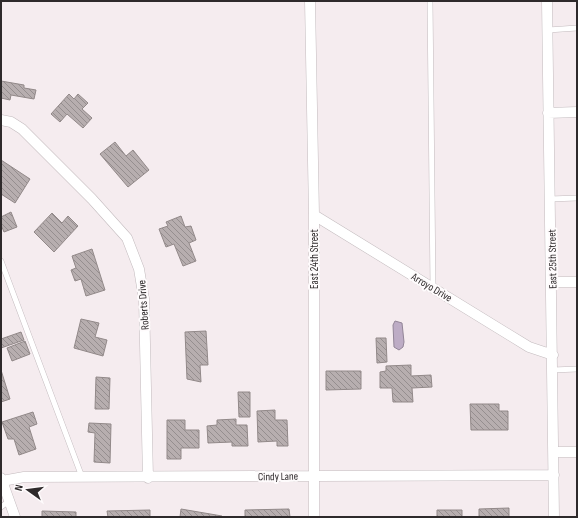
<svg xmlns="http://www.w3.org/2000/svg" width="578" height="518" font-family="'Sofia Sans Condensed',sans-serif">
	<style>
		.water { fill: #bdacc5; stroke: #928597 }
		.building { fill: url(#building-back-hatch); stroke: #928989 }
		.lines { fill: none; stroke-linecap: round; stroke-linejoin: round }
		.service-casing { stroke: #c3bbbe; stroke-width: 6 }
		.minor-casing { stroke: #c3bbbe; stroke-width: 11 }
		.service { stroke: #fff; stroke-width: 5 }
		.minor { stroke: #fff; stroke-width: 10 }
		.labels { text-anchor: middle; stroke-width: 4; stroke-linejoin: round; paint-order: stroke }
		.street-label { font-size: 11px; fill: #2e2a2b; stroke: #fefbfc }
	</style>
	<defs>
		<pattern id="building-back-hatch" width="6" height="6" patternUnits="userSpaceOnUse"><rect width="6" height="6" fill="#b7aeaf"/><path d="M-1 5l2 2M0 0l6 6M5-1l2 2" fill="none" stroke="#958e8f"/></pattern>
	</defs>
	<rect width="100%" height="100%" fill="#f5ecef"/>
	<path class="water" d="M395,321L402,323L404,342L403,347L399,350L394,347L393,325Z"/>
	<path class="building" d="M1,81L24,85V88L36,90L34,99L11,95L10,100L1,98Z
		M69,94L74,99L78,94L88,103L82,109L92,118L83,128L67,114L60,122L51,114Z
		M115,142L126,156L133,150L149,170L128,187L100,154Z
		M1,160L30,179L15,203L1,194Z
		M11,212L17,227L4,232L1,225V217Z
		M52,213L62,223L68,216L78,226L54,252L34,232Z
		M181,216L185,227L191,226L196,240L189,243L196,261L183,266L174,244L166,247L159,229L168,226L166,222Z
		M92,249L105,290L86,296L81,279L75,281L71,270L76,268L72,256Z
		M81,319L99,323L95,337L107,340L103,356L74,348Z
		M206,331L208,365H200L201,382L187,379L185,332Z
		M21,332L24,340L1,348V339Z
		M376,338H386L387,362L377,363Z
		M25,341L30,354L12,361L7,348Z
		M411,365V376L431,375L432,387L412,388L413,402H393L392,388H380V372L386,371V366Z
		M1,370L10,399L1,402Z
		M326,371H361V389L326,390Z
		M96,377L110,378L109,409H95Z
		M238,392H250V417H239Z
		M470,404H499V411H508V430H471Z
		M275,410V420H287L288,446H277V441L258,442L257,411Z
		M33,412L37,424L29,427L36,449L19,455L14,439H8L2,422Z
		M236,419V425H247L248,446H232V442L208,443L207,426L217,425V420Z
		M167,420H185V430H199V448H181V459H167Z
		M89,423L111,424L110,463L94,462L95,433L88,432Z
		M509,508V517H479V509Z
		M181,509L222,516V517H180Z
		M289,509L290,517H245V510Z
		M150,510V517H108L107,511Z
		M437,510H462V517H437Z
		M42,511L76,512V517H42Z"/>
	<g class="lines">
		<defs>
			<path id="service" d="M430,1L433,288
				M548,30L577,28
				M550,199L577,198
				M1,261L82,477
				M553,370L577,369
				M1,507L9,501"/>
			<path id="minor" d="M310,1L314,215V517
				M547,1L554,517
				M548,113L577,112
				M1,120L11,122L22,129L92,199L127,238L139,269L144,299L148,478
				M314,215L529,347L553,355
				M552,282H577
				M554,452H577
				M1,478L15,517
				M2,481L24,477L554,475"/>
		</defs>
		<use href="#service" class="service-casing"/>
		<use href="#minor" class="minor-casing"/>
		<use href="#service" class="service"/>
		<use href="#minor" class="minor"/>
	</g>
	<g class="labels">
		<g class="street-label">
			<text transform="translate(314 259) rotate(-90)" y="4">East 24th Street</text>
			<text transform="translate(552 259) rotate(-91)" y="4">East 25th Street</text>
			<text transform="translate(432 287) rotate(31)" y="4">Arroyo Drive</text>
			<text transform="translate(143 305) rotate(-94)" y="4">Roberts Drive</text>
			<text transform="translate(278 476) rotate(-1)" y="4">Cindy Lane</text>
		</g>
	</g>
	<rect width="578" height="518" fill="none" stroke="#2e2a2b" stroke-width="4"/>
	<g transform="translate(28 490) rotate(284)" stroke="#fefbfc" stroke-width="3" paint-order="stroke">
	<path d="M0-3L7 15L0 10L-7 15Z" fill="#2e2a2b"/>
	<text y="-6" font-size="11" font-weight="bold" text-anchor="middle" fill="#2e2a2b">N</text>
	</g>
</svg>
